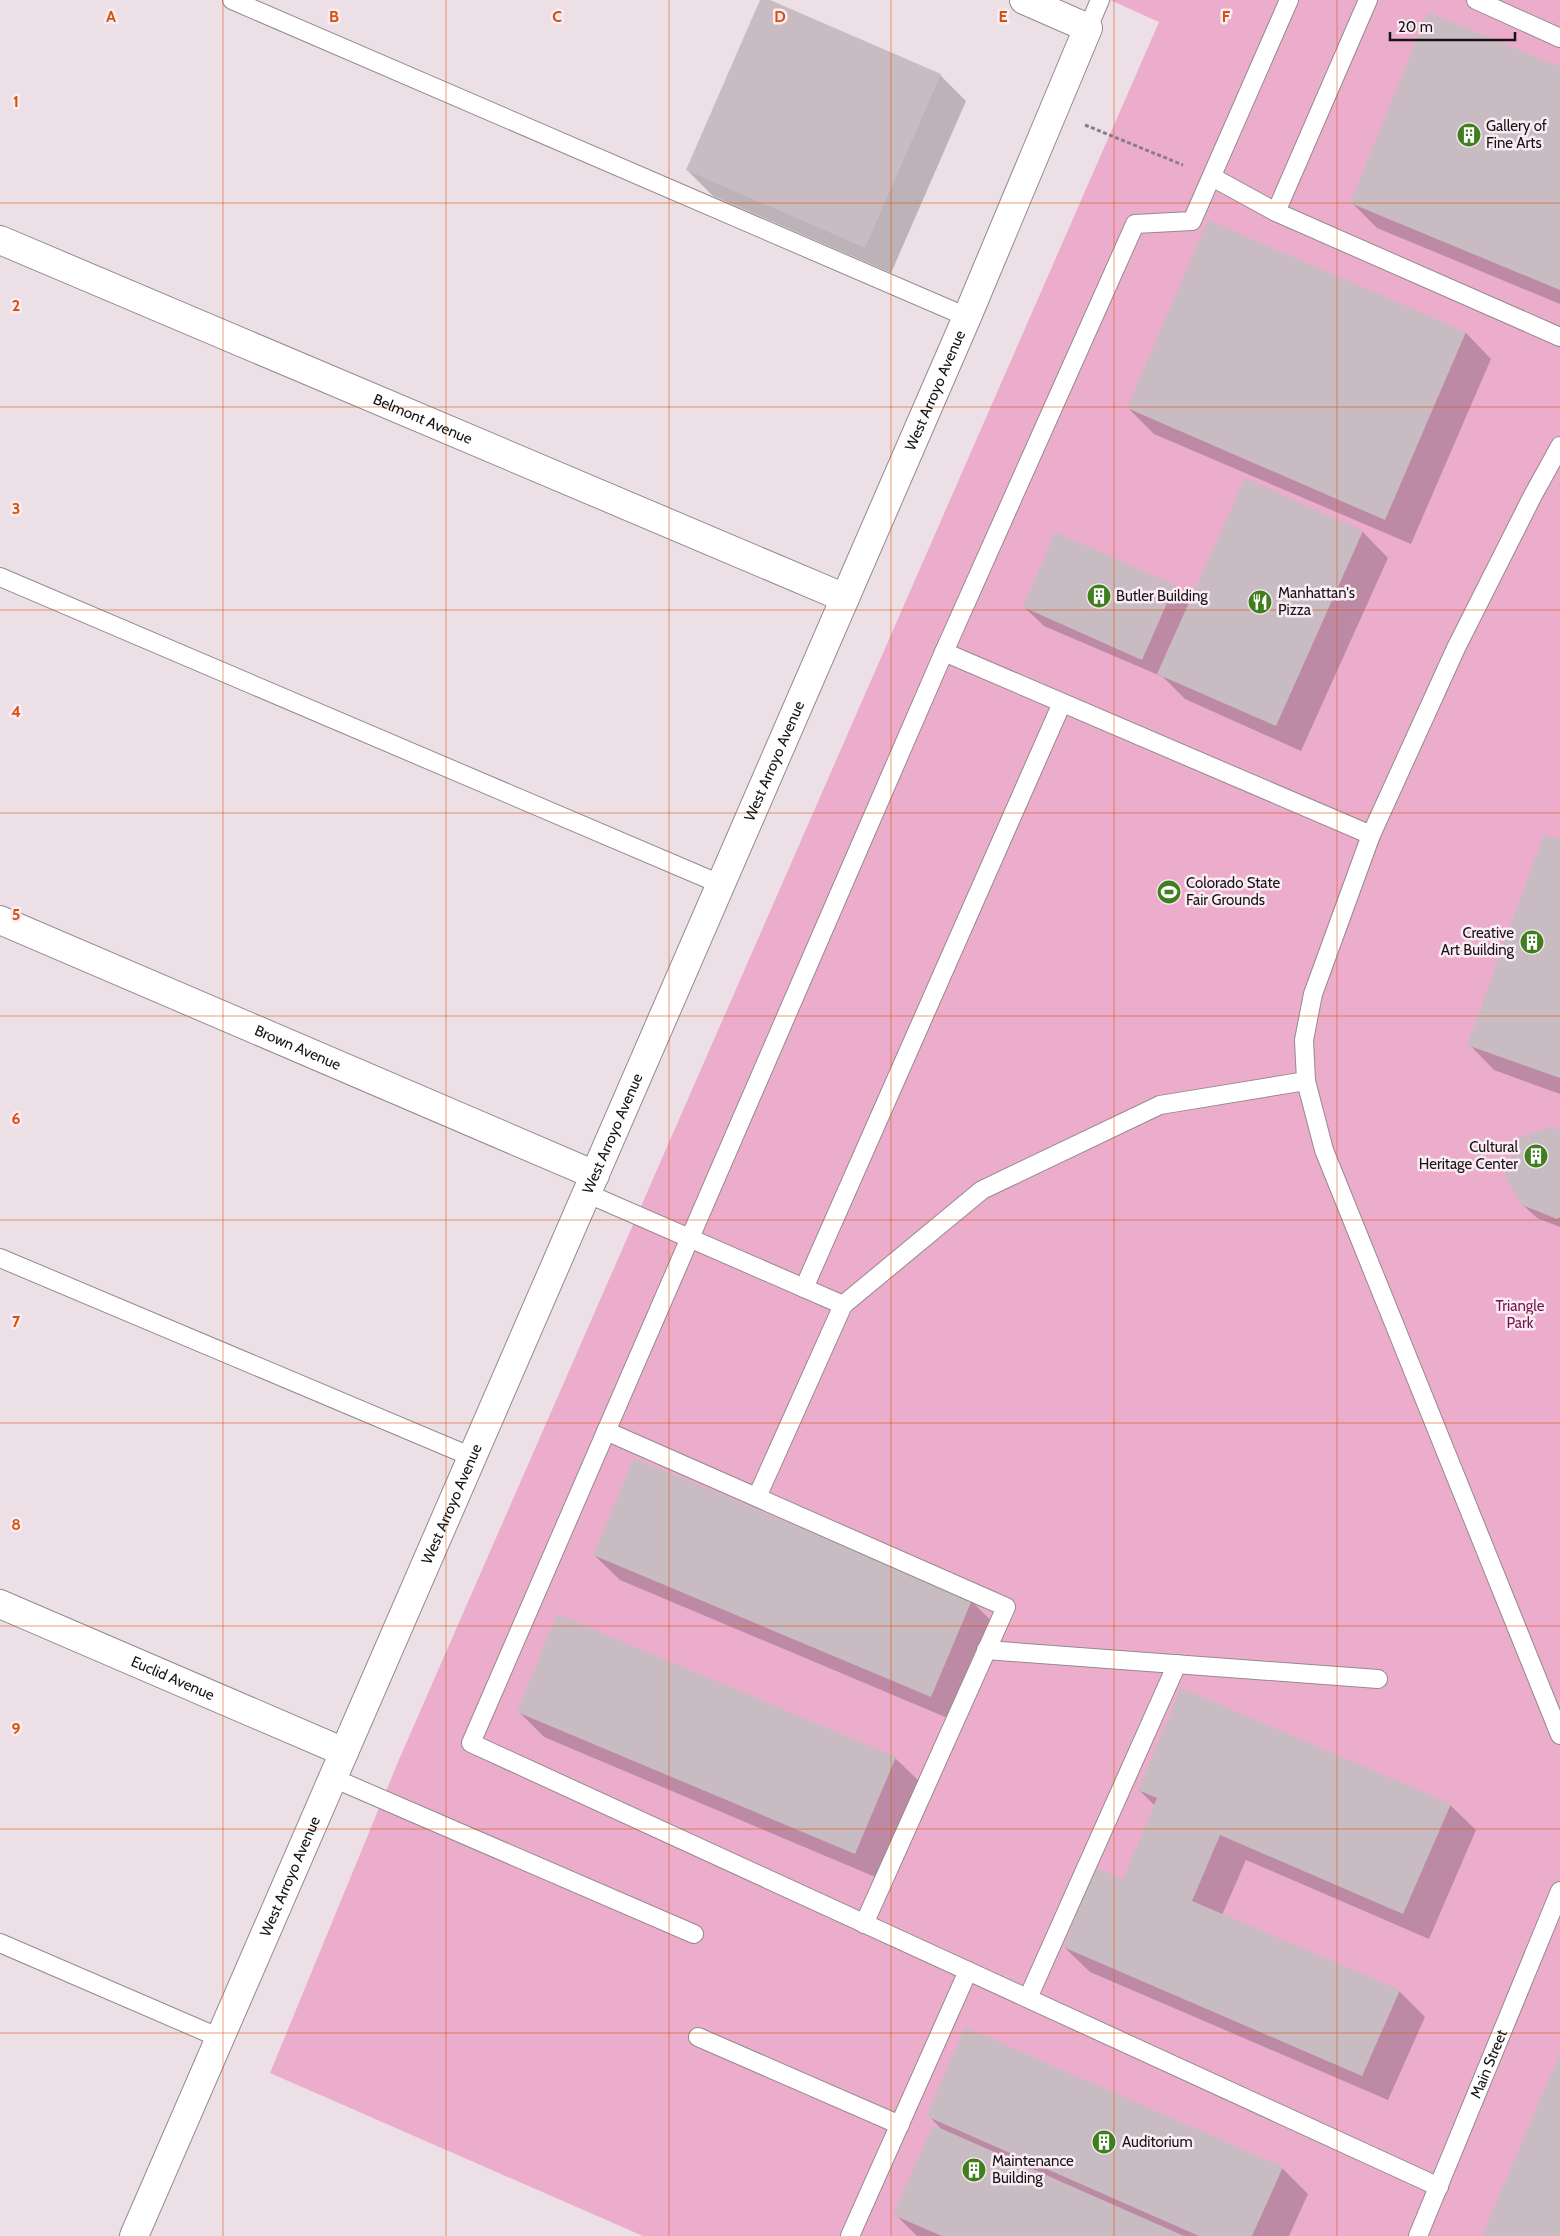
<svg xmlns="http://www.w3.org/2000/svg" width="1560" height="2236" font-family="Cabin,sans-serif">
	<style>
		.green { fill: #ecadcd }
		.shadow { fill: #0003 }
		.building { fill: #c9bbc2 }
		.lines { fill: none; stroke-linecap: round; stroke-linejoin: round }
		.lane-casing { stroke: #96898f; stroke-width: 20 }
		.street-casing { stroke: #96898f; stroke-width: 30 }
		.secondary-casing { stroke: #96898f; stroke-width: 30 }
		.path { stroke: #877e83; stroke-width: 3; stroke-dasharray: 4 2.5; stroke-linecap: butt }
		.lane { stroke: #fff; stroke-width: 18 }
		.street { stroke: #fff; stroke-width: 28 }
		.secondary { stroke: #fff; stroke-width: 28 }
		.grid { fill: none; stroke: #d3520d; stroke-width: 1; stroke-opacity: 0.55 }
		.labels { text-anchor: middle; stroke-width: 5; stroke-linejoin: round; paint-order: stroke }
		.poi-label { font-size: 15px; fill: #181416; stroke: #fbecf3; text-anchor: start }
		.street-label { font-size: 15px; fill: #181416; stroke: #fbecf3 }
		.park-label { font-size: 15px; fill: #731651; stroke: #fbecf3 }
		.grid-label { font-size: 16px; text-anchor: middle; font-weight: bold; fill: #d3520d; stroke: #fbecf3; stroke-width: 5; stroke-linejoin: round; paint-order: stroke }
	</style>
	<rect width="100%" height="100%" fill="#eddfe6"/>
	<path class="green" d="M1110,0H1560V2236H643L270,2073L398,1762L1159,22Z"/>
	<path class="shadow" d="M761,0H766L940,75L966,101L891,273L713,196L687,170Z
		M1560,68V304L1377,228L1351,202Z
		M1209,222L1466,333L1491,359L1411,544L1154,434L1128,408Z
		M1246,479L1363,532L1388,558L1301,751L1185,699L1163,677L1044,626L1024,607L1174,586L1191,602Z
		M1560,841V1094L1494,1070L1469,1044Z
		M1560,1132V1227L1537,1218L1523,1205Z
		M594,1555L971,1601L997,1626L957,1722L620,1580Z
		M518,1711L895,1758L921,1783L880,1879L544,1737Z
		M1139,1790L1450,1805L1476,1830L1429,1939L1246,1860L1222,1915L1399,1991L1425,2017L1388,2100L1090,1972L1064,1947L1124,1880L1155,1806Z
		M928,2115L1282,2168L1308,2194L1289,2236H917L895,2214L943,2131Z"/>
	<path class="building" d="M760,0H770L941,74L865,248L686,170Z
		M1428,12L1560,67V290L1350,203Z
		M1208,220L1466,332L1385,520L1127,408Z
		M1245,478L1363,531L1276,726L1157,674Z
		M1055,532L1175,585L1142,660L1023,607Z
		M1544,834L1560,840V1078L1467,1045Z
		M1551,1127L1560,1131V1217L1557,1219L1522,1205L1504,1175L1520,1137Z
		M634,1458L972,1600L931,1697L593,1555Z
		M557,1614L896,1757L855,1854L517,1712Z
		M1181,1688L1451,1804L1403,1914L1220,1835L1192,1901L1400,1990L1362,2076L1063,1947L1096,1868L1123,1879L1157,1798L1138,1790Z
		M965,2027L1283,2167L1252,2236H1199L926,2116Z
		M1560,2053V2236H1482Z
		M933,2125L1184,2236H942L893,2215Z"/>
	<g class="lines">
		<defs>
			<g id="lane">
				<path d="M232,0L967,317"/>
				<path d="M1289,0L1192,221L1135,224L944,652L471,1743L1439,2187"/>
				<path d="M1476,0L1560,38"/>
				<path d="M1088,28L1100,0"/>
				<path d="M1212,177L1276,212L1560,337"/>
				<path d="M1276,212L1368,0"/>
				<path d="M1560,446L1532,497L1456,648L1371,835L1313,994L1304,1040L1306,1081L1324,1150L1560,1735"/>
				<path d="M0,577L720,884"/>
				<path d="M944,652L1371,835"/>
				<path d="M586,1193L843,1305L757,1497"/>
				<path d="M0,1258L472,1457"/>
				<path d="M804,1288L1062,703"/>
				<path d="M843,1305L982,1190L1160,1105L1306,1081"/>
				<path d="M606,1431L1006,1607L864,1924"/>
				<path d="M986,1650L1378,1679"/>
				<path d="M333,1778L694,1934"/>
				<path d="M0,1943L220,2038"/>
				<path d="M1028,1998L1177,1664"/>
				<path d="M698,2037L900,2125"/>
				<path d="M850,2236L968,1971"/>
				<path id="s1" d="M1418,2236L1560,1891"/>
			</g>
			<g id="street">
				<path id="s2" d="M0,240L845,598"/>
				<path id="s3" d="M0,920L595,1175"/>
				<path id="s4" d="M0,1604L344,1752"/>
			</g>
			<g id="secondary">
				<path id="s5" d="M134,2236L967,317L1088,28L1024,0"/>
			</g>
		</defs>
		<use href="#lane" class="lane-casing"/>
		<use href="#street" class="street-casing"/>
		<use href="#secondary" class="secondary-casing"/>
		<path class="path" d="M1085,125L1183,165"/>
		<use href="#lane" class="lane"/>
		<use href="#street" class="street"/>
		<use href="#secondary" class="secondary"/>
	</g>
	<path class="grid" d="M223,0V2236M446,0V2236M669,0V2236M891,0V2236M1114,0V2236M1337,0V2236M0,203H1560M0,407H1560M0,610H1560M0,813H1560M0,1016H1560M0,1220H1560M0,1423H1560M0,1626H1560M0,1829H1560M0,2033H1560"/>
	<defs>
		<symbol id="building-disc" viewBox="-11 -11 22 22"><circle r="9.5" fill="#407f1e" stroke="#fbecf3"/><path d="M-4-6H4V6H1V3H-1V6H-4ZM-2.5-4.3h1.7v1.8h-1.7ZM.8-4.3h1.7v1.8H.8ZM-2.5-1h1.7V.8h-1.7ZM.8-1h1.7V.8H.8Z" fill="#fff"/></symbol>
		<symbol id="restaurant-disc" viewBox="-11 -11 22 22"><circle r="9.5" fill="#407f1e" stroke="#fbecf3"/><path d="M-5-6h1v4h1v-4h1v4h1v-4h1v5L-1.5 .5V6h-2V.5L-5-1ZM5-6V6H3V1.5H1.5Q1.5-4 5-6Z" fill="#fff"/></symbol>
		<symbol id="stadium-disc" viewBox="-11 -11 22 22"><circle r="9.5" fill="#407f1e" stroke="#fbecf3"/><path d="M0-5a6.5 5 0 1 0 0 10a6.5 5 0 1 0 0-10ZM-3.5-1.8h7v3.6h-7Z" fill="#fff"/></symbol>
	</defs>
	<g fill-rule="evenodd">
		<use href="#building-disc" x="1455" y="121" width="28" height="28"/>
		<use href="#building-disc" x="1085" y="582" width="28" height="28"/>
		<use href="#restaurant-disc" x="1246" y="588" width="28" height="28"/>
		<use href="#stadium-disc" x="1155" y="878" width="28" height="28"/>
		<use href="#building-disc" x="1518" y="928" width="28" height="28"/>
		<use href="#building-disc" x="1522" y="1142" width="28" height="28"/>
		<use href="#building-disc" x="1090" y="2128" width="28" height="28"/>
		<use href="#building-disc" x="960" y="2156" width="28" height="28"/>
	</g>
	<g class="labels">
		<g class="poi-label">
			<text x="1486" y="131">Gallery of<tspan x="1486" dy="17">Fine Arts</tspan></text>
			<text x="1278" y="598">Manhattan's<tspan x="1278" dy="17">Pizza</tspan></text>
			<text x="1116" y="601">Butler Building</text>
			<text x="1186" y="888">Colorado State<tspan x="1186" dy="17">Fair Grounds</tspan></text>
			<text x="1514" y="938" text-anchor="end">Creative<tspan x="1514" dy="17">Art Building</tspan></text>
			<text x="1518" y="1152" text-anchor="end">Cultural<tspan x="1518" dy="17">Heritage Center</tspan></text>
			<text x="1122" y="2147">Auditorium</text>
			<text x="992" y="2166">Maintenance<tspan x="992" dy="17">Building</tspan></text>
		</g>
		<g class="street-label">
			<text dy="5" stroke="none"><textPath href="#s5" startOffset="2012">West Arroyo Avenue</textPath></text>
			<text dy="5" stroke="none"><textPath href="#s2" startOffset="459">Belmont Avenue</textPath></text>
			<text dy="5" stroke="none"><textPath href="#s5" startOffset="1608">West Arroyo Avenue</textPath></text>
			<text dy="5" stroke="none"><textPath href="#s3" startOffset="324">Brown Avenue</textPath></text>
			<text dy="5" stroke="none"><textPath href="#s5" startOffset="1202">West Arroyo Avenue</textPath></text>
			<text dy="5" stroke="none"><textPath href="#s5" startOffset="798">West Arroyo Avenue</textPath></text>
			<text dy="5" stroke="none"><textPath href="#s4" startOffset="188">Euclid Avenue</textPath></text>
			<text dy="5" stroke="none"><textPath href="#s5" startOffset="392">West Arroyo Avenue</textPath></text>
			<text dy="5" stroke="none"><textPath href="#s1" startOffset="186">Main Street</textPath></text>
		</g>
		<g class="park-label">
			<text x="1520" y="1311">Triangle<tspan x="1520" dy="17">Park</tspan></text>
		</g>
	</g>
	<g class="grid-label">
		<text x="111" y="22">A</text>
		<text x="334" y="22">B</text>
		<text x="557" y="22">C</text>
		<text x="780" y="22">D</text>
		<text x="1003" y="22">E</text>
		<text x="1226" y="22">F</text>
		<text x="16" y="107">1</text>
		<text x="16" y="311">2</text>
		<text x="16" y="514">3</text>
		<text x="16" y="717">4</text>
		<text x="16" y="920">5</text>
		<text x="16" y="1124">6</text>
		<text x="16" y="1327">7</text>
		<text x="16" y="1530">8</text>
		<text x="16" y="1734">9</text>
	</g>
	<path d="M1390 32v8h125v-8" fill="none" stroke="#181416" stroke-width="2.5"/>
	<text x="1398" y="32" font-size="15" fill="#181416" stroke="#fbecf3" stroke-width="4" paint-order="stroke">20 m</text>
</svg>
